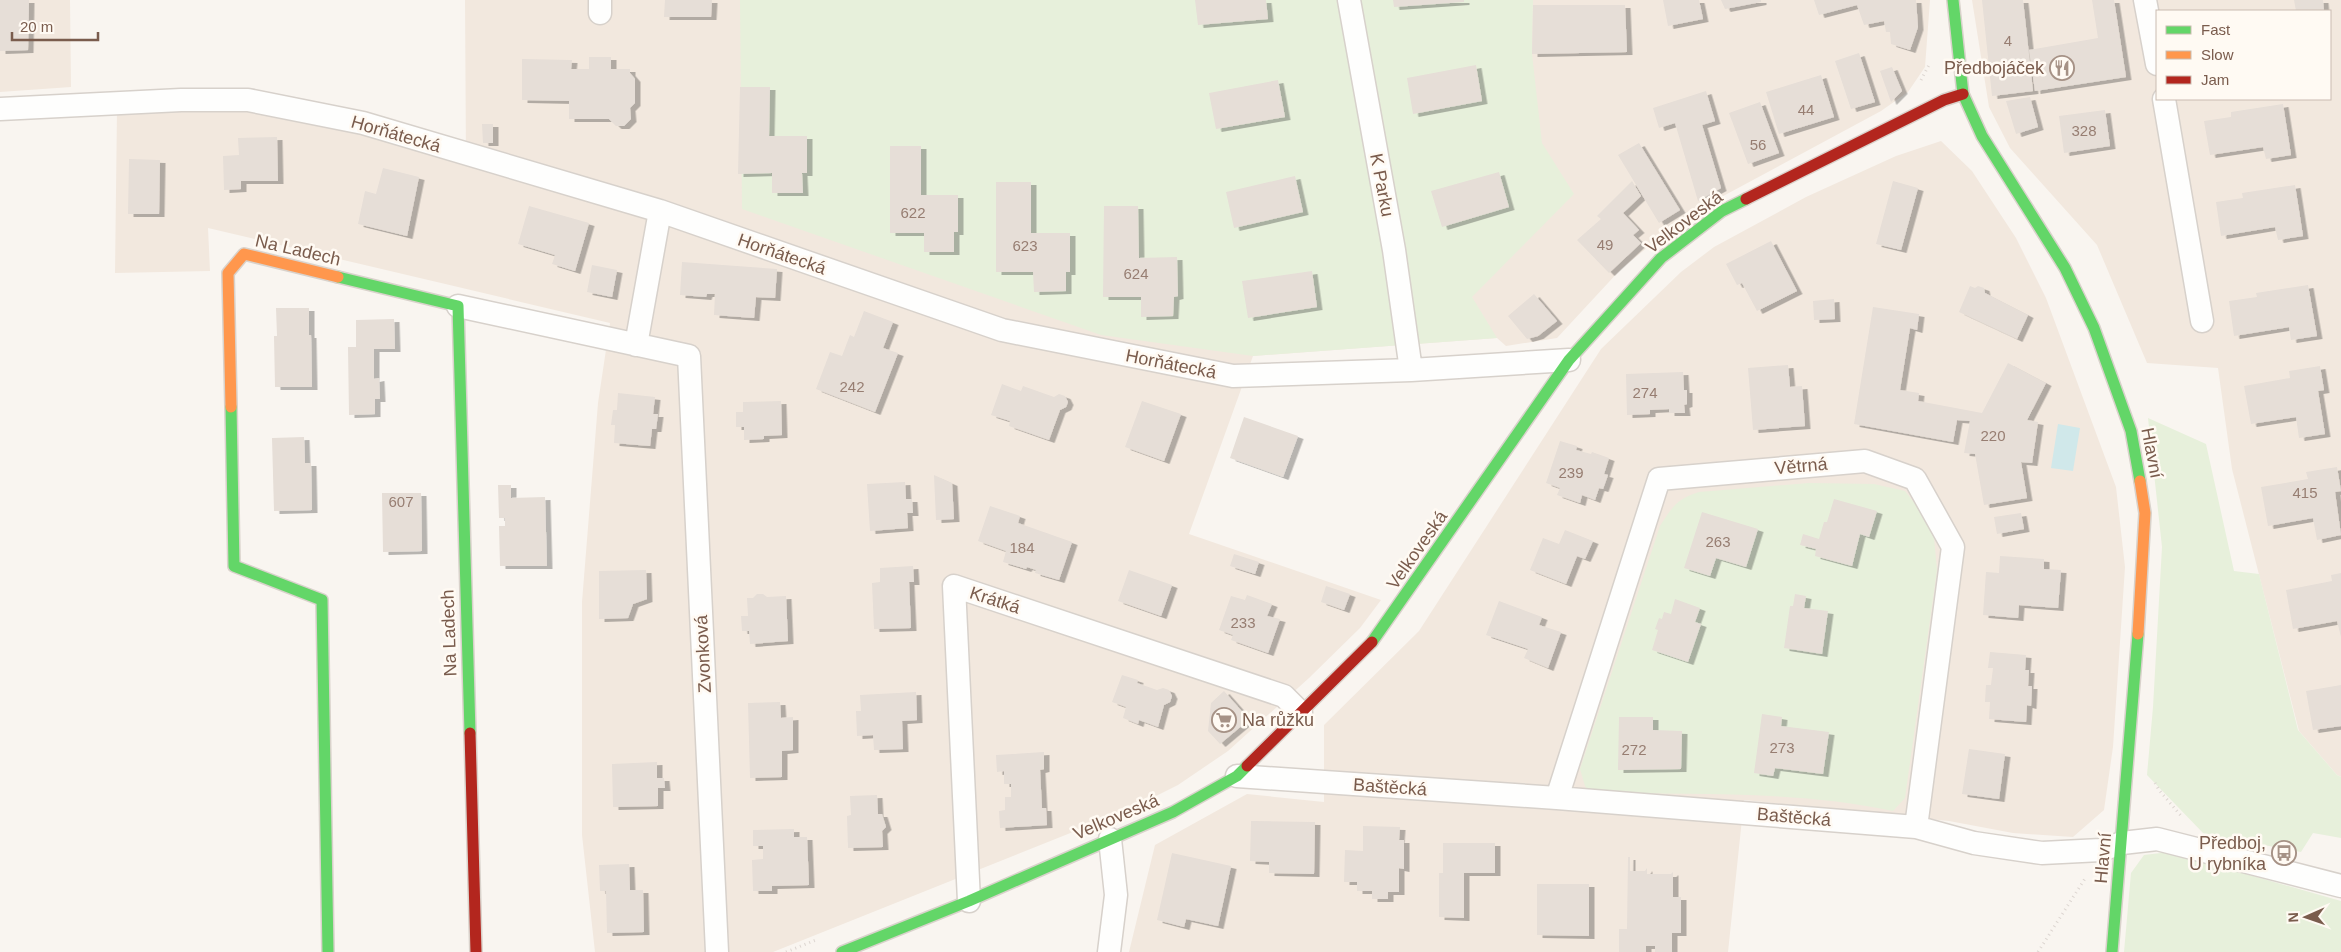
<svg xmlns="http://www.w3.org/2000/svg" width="2341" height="952" font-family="Arial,sans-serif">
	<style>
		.residential { fill: #f2e8de; fill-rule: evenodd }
		.green { fill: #e7f0db }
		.water { fill: #d0e8ea }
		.building { fill: #e6ded7; filter: url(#shadow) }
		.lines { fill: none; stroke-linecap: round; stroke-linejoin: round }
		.street-casing { stroke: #d7d1cb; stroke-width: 25 }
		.fast-casing { stroke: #d9d2cb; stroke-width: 14 }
		.slow-casing { stroke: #d9d2cb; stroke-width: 14 }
		.jam-casing { stroke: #d9d2cb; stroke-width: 14 }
		.path { stroke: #dcd5d0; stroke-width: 3; stroke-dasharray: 1 4; stroke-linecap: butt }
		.street { stroke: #fefefd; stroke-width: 22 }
		.fast { stroke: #63d668; stroke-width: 11 }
		.slow { stroke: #ff974d; stroke-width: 11 }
		.jam { stroke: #b3261e; stroke-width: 11 }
		.labels { text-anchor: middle; stroke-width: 5; stroke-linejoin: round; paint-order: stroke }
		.number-label { font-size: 15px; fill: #977e72 }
		.poi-label { font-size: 18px; fill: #7a5c4d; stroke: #fffaf3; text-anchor: end }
		.street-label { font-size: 18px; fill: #7a5c4d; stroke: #fffaf3 }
	</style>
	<defs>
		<filter id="shadow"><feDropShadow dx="5.5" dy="3" stdDeviation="0" flood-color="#0004"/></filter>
	</defs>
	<rect width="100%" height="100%" fill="#f9f5f0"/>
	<path class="residential" d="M0,0H70L71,87L0,92Z
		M465,0H1930L1925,67L1908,92L1881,111L1686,216L1621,269L1557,338L1506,346L1497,338L1253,356L1189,534L1381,600L1360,628L1309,678L1228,751L1178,785L1128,810L773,952H595L582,835V602L598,403L610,323L208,228L210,271L115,273L117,110L242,109L349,128L466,162Z
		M1972,0H2341V777L2337,775L2299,731L2232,469L2218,368L2147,363L2097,245L2010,148L1989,107ZM2157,11H2330V99H2157Z
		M1941,141L1972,171L2016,238L2046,298L2116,487L2125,567L2113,747L2104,810L2073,837L2013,833L1949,821L1744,800L1728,952H1129L1155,845L1247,794L1324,802V725L1419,631L1601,349L1681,272L1714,247L1806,197L1896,156Z"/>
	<path class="green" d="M740,0H1533L1532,54L1542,143L1574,194L1472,297L1497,338L1253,356L1101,335L742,209Z
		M2148,418L2206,444L2234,571L2259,574L2298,730L2337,775L2341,777V838L2313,833L2301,852L2204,834L2147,775L2153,707L2162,547Z
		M1809,483L1874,484L1905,491L1919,509L1934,538L1937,570L1905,798L1893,811C1796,790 1690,795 1591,793L1585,786L1580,769L1660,526C1672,507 1677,499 1699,492Z
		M2169,852L2341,901V952H2124L2131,873L2144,855Z"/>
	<path class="water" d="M2058,424L2080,428L2073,471L2051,468Z"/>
	<path class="building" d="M0,0H29L28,50L0,51Z
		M665,0H712L711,17H664Z
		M1195,0H1266L1268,19L1198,25Z
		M1393,0H1464V2L1394,7Z
		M1663,0H1699L1703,19L1668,26Z
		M1721,0H1761V2L1725,9Z
		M1814,0H1916L1918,27L1910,50L1891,44L1890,32H1886L1884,21L1864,25L1857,5L1819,15Z
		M1982,0H2023L2033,91L1992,96Z
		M2092,0H2114L2126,77L2035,91L2029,50L2098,38Z
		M2294,0H2323L2324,11H2296Z
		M1533,5H1625L1627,52L1532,54Z
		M1859,53L1875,102L1851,109L1835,61Z
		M589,57H611V69H630V73L635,79V103L630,108L631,119L624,126H616L609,119H569V101L522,100V59L572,60L571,69H589Z
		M1476,65L1482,101L1413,114L1407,78Z
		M1892,67L1902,91L1891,102L1880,71Z
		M1821,75L1834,117L1779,134L1766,92Z
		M1278,80L1285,117L1216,129L1209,93Z
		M740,87H770L769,136H807V173H802L803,193H772V173L738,174Z
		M1706,91L1715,121L1702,125L1721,188L1698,201L1675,123L1659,128L1653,108Z
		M2030,97L2038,127L2016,134L2006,101Z
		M1760,102L1779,153L1748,164L1729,113Z
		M2283,104L2291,155L2266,159L2263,147L2210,155L2204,121L2231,117V112Z
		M2105,110L2110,146L2064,153L2059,116Z
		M482,124H493V143H483Z
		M277,137L278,181H241V189L224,190L223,156L239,155L238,138Z
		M1639,143L1680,210L1659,223L1618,155Z
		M890,146H921V195H958V232H954V252H924V233H890Z
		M129,159L160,160L159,214H128Z
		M383,168L419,177L407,236L358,224L365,191L376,194Z
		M1499,172L1509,207L1442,227L1431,191Z
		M1295,176L1303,212L1234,228L1226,192Z
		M1632,181L1641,196L1623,213L1639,230L1633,235L1641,243L1609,273L1577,240L1601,219L1597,216Z
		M1893,181L1918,188L1901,250L1876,244Z
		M996,182H1031V233H1070V272H1066V291L1034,292L1033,272H996Z
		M2295,185L2303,236L2278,240L2275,227L2221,236L2216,202L2243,198L2242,193Z
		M529,206L589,223L575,271L552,264L555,255L518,244Z
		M1104,206H1138L1139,258L1177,257L1178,296L1174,297L1173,316L1141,317V297H1103Z
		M1771,241L1797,291L1757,311L1742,283L1737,285L1726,264Z
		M682,262L777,269L775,298L756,297L754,318L714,315L715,294H707L706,297L680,295Z
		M592,265L617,270L612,297L587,292Z
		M1312,271L1317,307L1248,318L1242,281Z
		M2308,285L2317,336L2291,340L2289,327L2234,336L2229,301L2257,297L2256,293Z
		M1970,286L1975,288L1978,286L1984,288L1985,293L2028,315L2017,339L1959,312Z
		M1534,294L1557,321L1538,336L1527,339L1508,316Z
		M1834,299L1835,319L1814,320L1813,301Z
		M1873,307L1919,314L1917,330L1910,328L1900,390L1919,393L1918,401L1982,413L2008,363L2046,383L2027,420L2038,422L2032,463L2021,462L2027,498L1984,505L1975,454L1964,453L1970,421L1957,420L1953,442L1854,424Z
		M276,308H309V335H311L312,387H275L274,336H277Z
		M864,311L893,322L883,348L898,353L875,412L816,389L830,352L842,356L850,335L854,337Z
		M394,319L395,349H374V379L379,378L380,399H375V414L349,415L348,347H356V320Z
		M1788,365L1790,387L1802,386L1805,426L1753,430L1748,368Z
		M2320,366L2324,390L2318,391L2325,434L2299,438L2296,417L2251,424L2244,386L2290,378L2289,371Z
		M1683,372L1684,390H1687V404L1684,405L1685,413H1669V409L1650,410V414L1627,415L1626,374Z
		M1002,384L1021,391L1023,386L1054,397L1059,394L1065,396L1068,402L1066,407L1060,410L1049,440L1009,426L1010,421L991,415Z
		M618,393L655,397L653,414H658L656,429H652L650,446L614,443L615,425H611L613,410H617Z
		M781,401L782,435L764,436V439L744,440V427H736V412H743V402Z
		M1142,401L1181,414L1164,461L1125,447Z
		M1244,417L1298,436L1283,477L1230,458Z
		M304,437L305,463H311L312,510L274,511L272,438Z
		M1560,441L1577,446L1576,450L1591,454L1592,452L1609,458L1604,474L1608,475L1603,489L1599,488L1595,500L1582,495L1580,503L1557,495L1560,488L1546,483Z
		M2337,467L2341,491L2335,492L2341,535L2317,540L2313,518L2268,526L2261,487L2308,479L2306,472Z
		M934,475L952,483L954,519L936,520Z
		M905,482L906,499H912L913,513H907L908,528L870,531L867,484Z
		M498,485H511V498L545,497L547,566H500L499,526H505V518H499Z
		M382,493H421L422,551L383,552Z
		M1834,499L1877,511L1869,537L1860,534L1852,566L1815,556L1816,549L1800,545L1803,534L1819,539L1824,522H1827Z
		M990,506L1020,516L1018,523L1072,542L1059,580L1035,573L1036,570L1027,567L1026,569L1003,562L1006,551L978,541Z
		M1702,512L1758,529L1746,567L1716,558L1710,576L1684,568Z
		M2021,513L2024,529L1997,534L1994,517Z
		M1565,530L1593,541L1585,559L1577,556L1566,584L1530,570L1543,538L1559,544Z
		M1234,554L1259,562L1255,574L1230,566Z
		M2000,556L2044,559V569L2061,570L2058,608L2019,605L2018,618L1983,615L1986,572L1999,573Z
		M913,566L914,582H909L911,628L874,629L872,583L880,582V568Z
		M646,570L647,599L633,604L628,618L599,619V571Z
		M1129,570L1172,585L1161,616L1118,601Z
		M2341,573V637L2337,621L2293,629L2286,590L2332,581L2331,575Z
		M1326,586L1350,594L1344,610L1321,602Z
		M757,594H763L767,597L786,596L788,641L750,644L749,631H742L741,616H748L747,598H753Z
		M1795,594L1806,596L1804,608L1828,611L1822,654L1784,648L1790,606H1793Z
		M1247,595L1272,604L1267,616L1280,619L1268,653L1231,640L1233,635L1219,630L1231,596L1245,600Z
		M1675,599L1700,608L1695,622L1701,624L1688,662L1652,650L1658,630L1655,629L1659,618L1662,619L1664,612L1671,614Z
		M1499,601L1542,617L1539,625L1561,632L1548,668L1524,658L1528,649L1486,635Z
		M1990,652L2026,655L2025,670H2029L2028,686H2032L2031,706L2027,705L2026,722L1989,719L1990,702H1985L1986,685H1991L1993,668H1988Z
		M1122,675L1138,680L1137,683L1157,690L1163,688L1169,690L1172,696L1170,702L1164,705L1158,727L1139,720L1138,724L1123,718L1126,707L1112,702Z
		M2341,685V726L2313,730L2306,691Z
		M1224,691L1246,716L1245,723L1220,744L1208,731L1211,703Z
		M916,692L917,720L902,721L903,749L874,750L873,735L857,736L856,711H861L860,695Z
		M780,702L781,718L793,717V750L782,751V777L750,778L748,703Z
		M1762,714L1782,717L1781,726L1829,732L1823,774L1775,768L1773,776L1754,773Z
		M1619,717H1653V730L1682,731L1681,769L1618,770Z
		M1969,749L2005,754L1999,799L1962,794Z
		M1044,752V769L1040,770L1042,808H1046L1047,825L1000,828L999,811L1005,810V797H1011V784H1004V771L997,772L996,755Z
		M657,762V778H664L665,788H658V806L613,807L612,764Z
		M877,795L878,814H882L886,827L882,831L883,847L848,848L847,816L851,815L850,796Z
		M1251,821L1315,822L1314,874L1269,873V862L1250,861Z
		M1363,826L1400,827L1399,840H1404V869L1399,868V892H1388V899H1372V891H1357V882H1344L1345,850L1363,851Z
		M794,829V837H807L809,885L772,886V891H753L752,860L763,859V846H753V830Z
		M1443,843H1495V873H1464V918L1439,917V873H1443Z
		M1172,853L1231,866L1218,926L1186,919L1184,927L1157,920Z
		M1628,857H1630V871H1645L1647,868V874H1671L1673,872V897H1681V933H1672V952H1655V946H1646V952H1619V929H1627Z
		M629,864L630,890H643L644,932L607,933L606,891H600L599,865Z
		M1537,884H1589V936L1537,935Z"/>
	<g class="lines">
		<defs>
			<path id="street" d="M600,0V13
				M1349,0L1394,250L1411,370
				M2145,0L2157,64
				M2164,99L2202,321
				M0,109L181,100H248L363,123L660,211L1002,330L1233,376L1411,370L1569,360
				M458,306L689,356L717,952
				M636,345L660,211
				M1237,776L1557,798L1916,827L1974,843L2042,853L2101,850L2122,843L2157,839L2341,886
				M1557,798L1659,479L1865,461L1915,479L1953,547L1916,827
				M969,901L954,586L1284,696L1301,713
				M1109,952L1116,895L1110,839"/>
			<path id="fast" d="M1953,0L1963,94L1982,136L2065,268L2094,328L2131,431L2140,481
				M338,277L458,306L470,733
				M231,407L234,566L322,600L328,952
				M1372,642L1569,360L1661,258L1722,211L1746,199
				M842,952L969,901L1173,812L1237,776L1247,766
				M2112,952L2138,634"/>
			<path id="slow" d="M231,407L228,273L244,254L338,277
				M2138,634L2145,513L2140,481"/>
			<path id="jam" d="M1746,199L1944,100L1963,94
				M470,733L476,952
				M1247,766L1372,642"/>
		</defs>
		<use href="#street" class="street-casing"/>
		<use href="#fast" class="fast-casing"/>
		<use href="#slow" class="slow-casing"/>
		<use href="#jam" class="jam-casing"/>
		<path class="path" d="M1921,80L1930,63
			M2155,783L2159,790L2182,817
			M786,952L816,940
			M2038,952L2086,877"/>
		<use href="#street" class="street"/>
		<use href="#fast" class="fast"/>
		<use href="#slow" class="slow"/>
		<use href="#jam" class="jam"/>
	</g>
	<defs>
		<symbol id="restaurant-ring" viewBox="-11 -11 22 22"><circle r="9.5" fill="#fffaf3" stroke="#a69286" stroke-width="1.5"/><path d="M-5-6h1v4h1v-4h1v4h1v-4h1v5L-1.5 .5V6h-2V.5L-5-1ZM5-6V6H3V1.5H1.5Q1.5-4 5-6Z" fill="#a69286"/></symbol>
		<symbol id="supermarket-ring" viewBox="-11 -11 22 22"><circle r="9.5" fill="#fffaf3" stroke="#a69286" stroke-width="1.5"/><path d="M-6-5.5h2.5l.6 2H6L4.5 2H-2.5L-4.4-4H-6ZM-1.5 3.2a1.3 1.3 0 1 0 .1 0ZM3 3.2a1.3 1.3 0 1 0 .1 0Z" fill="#a69286"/></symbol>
		<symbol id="bus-ring" viewBox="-11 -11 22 22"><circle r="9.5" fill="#fffaf3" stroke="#a69286" stroke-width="1.5"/><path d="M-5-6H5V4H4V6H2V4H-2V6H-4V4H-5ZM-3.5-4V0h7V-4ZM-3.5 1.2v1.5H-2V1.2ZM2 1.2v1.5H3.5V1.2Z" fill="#a69286"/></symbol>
	</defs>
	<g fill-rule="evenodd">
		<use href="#restaurant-ring" x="2048" y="54" width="28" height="28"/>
		<use href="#supermarket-ring" x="1210" y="706" width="28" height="28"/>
		<use href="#bus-ring" x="2270" y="839" width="28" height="28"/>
	</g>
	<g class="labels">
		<g class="number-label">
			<text x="2008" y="46">4</text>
			<text x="1806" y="115">44</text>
			<text x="2084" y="136">328</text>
			<text x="1758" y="150">56</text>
			<text x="913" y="218">622</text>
			<text x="1605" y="250">49</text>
			<text x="1025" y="251">623</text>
			<text x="1136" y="279">624</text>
			<text x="852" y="392">242</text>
			<text x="1645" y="398">274</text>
			<text x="1993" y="441">220</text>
			<text x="1571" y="478">239</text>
			<text x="2305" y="498">415</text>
			<text x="401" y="507">607</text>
			<text x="1718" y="547">263</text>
			<text x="1022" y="553">184</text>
			<text x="1243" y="628">233</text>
			<text x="1782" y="753">273</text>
			<text x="1634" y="755">272</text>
		</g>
		<g class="poi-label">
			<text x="2044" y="74">Předbojáček</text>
			<text x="1242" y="726" text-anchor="start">Na růžku</text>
			<text x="2266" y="849">Předboj,<tspan x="2266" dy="21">U rybníka</tspan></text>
		</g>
		<g class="street-label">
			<text transform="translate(396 134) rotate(16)" y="6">Horňátecká</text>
			<text transform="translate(1382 185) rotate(79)" y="6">K Parku</text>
			<text transform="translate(1684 222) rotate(-37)" y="6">Velkoveská</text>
			<text transform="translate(298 250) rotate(13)" y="6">Na Ladech</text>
			<text transform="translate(782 254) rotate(19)" y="6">Horňátecká</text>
			<text transform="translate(1171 364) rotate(11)" y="6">Horňátecká</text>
			<text transform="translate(2152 453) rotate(79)" y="6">Hlavní</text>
			<text transform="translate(1801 466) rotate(-5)" y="6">Větrná</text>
			<text transform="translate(1417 550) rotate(-55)" y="6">Velkoveská</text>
			<text transform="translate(995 600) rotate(18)" y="6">Krátká</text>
			<text transform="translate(449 633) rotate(-92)" y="6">Na Ladech</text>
			<text transform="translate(703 654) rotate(-93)" y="6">Zvonková</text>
			<text transform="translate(1390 787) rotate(4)" y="6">Baštěcká</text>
			<text transform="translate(1116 817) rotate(-23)" y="6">Velkoveská</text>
			<text transform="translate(1794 817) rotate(5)" y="6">Baštěcká</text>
			<text transform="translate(2103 858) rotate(-85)" y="6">Hlavní</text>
		</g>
	</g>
	<rect x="2156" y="10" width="175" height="90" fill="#fffaf3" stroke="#cabbb1"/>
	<rect x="2166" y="26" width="25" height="8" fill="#63d668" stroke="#cabbb1"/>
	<text x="2201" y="35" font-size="15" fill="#7a5c4d">Fast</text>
	<rect x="2166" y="51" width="25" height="8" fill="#ff974d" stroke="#cabbb1"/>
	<text x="2201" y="60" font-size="15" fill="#7a5c4d">Slow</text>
	<rect x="2166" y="76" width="25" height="8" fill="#b3261e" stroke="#cabbb1"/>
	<text x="2201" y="85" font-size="15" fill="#7a5c4d">Jam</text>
	<g transform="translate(2306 917) rotate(268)" stroke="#fffaf3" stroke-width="4" paint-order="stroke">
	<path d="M0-4L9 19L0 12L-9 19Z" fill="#7a5c4d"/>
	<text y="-8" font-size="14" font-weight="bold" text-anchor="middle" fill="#7a5c4d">N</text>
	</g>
	<path d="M12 32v8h86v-8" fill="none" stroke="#7a5c4d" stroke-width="2.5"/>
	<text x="20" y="32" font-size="15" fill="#7a5c4d" stroke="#fffaf3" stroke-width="4" paint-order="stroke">20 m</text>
</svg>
